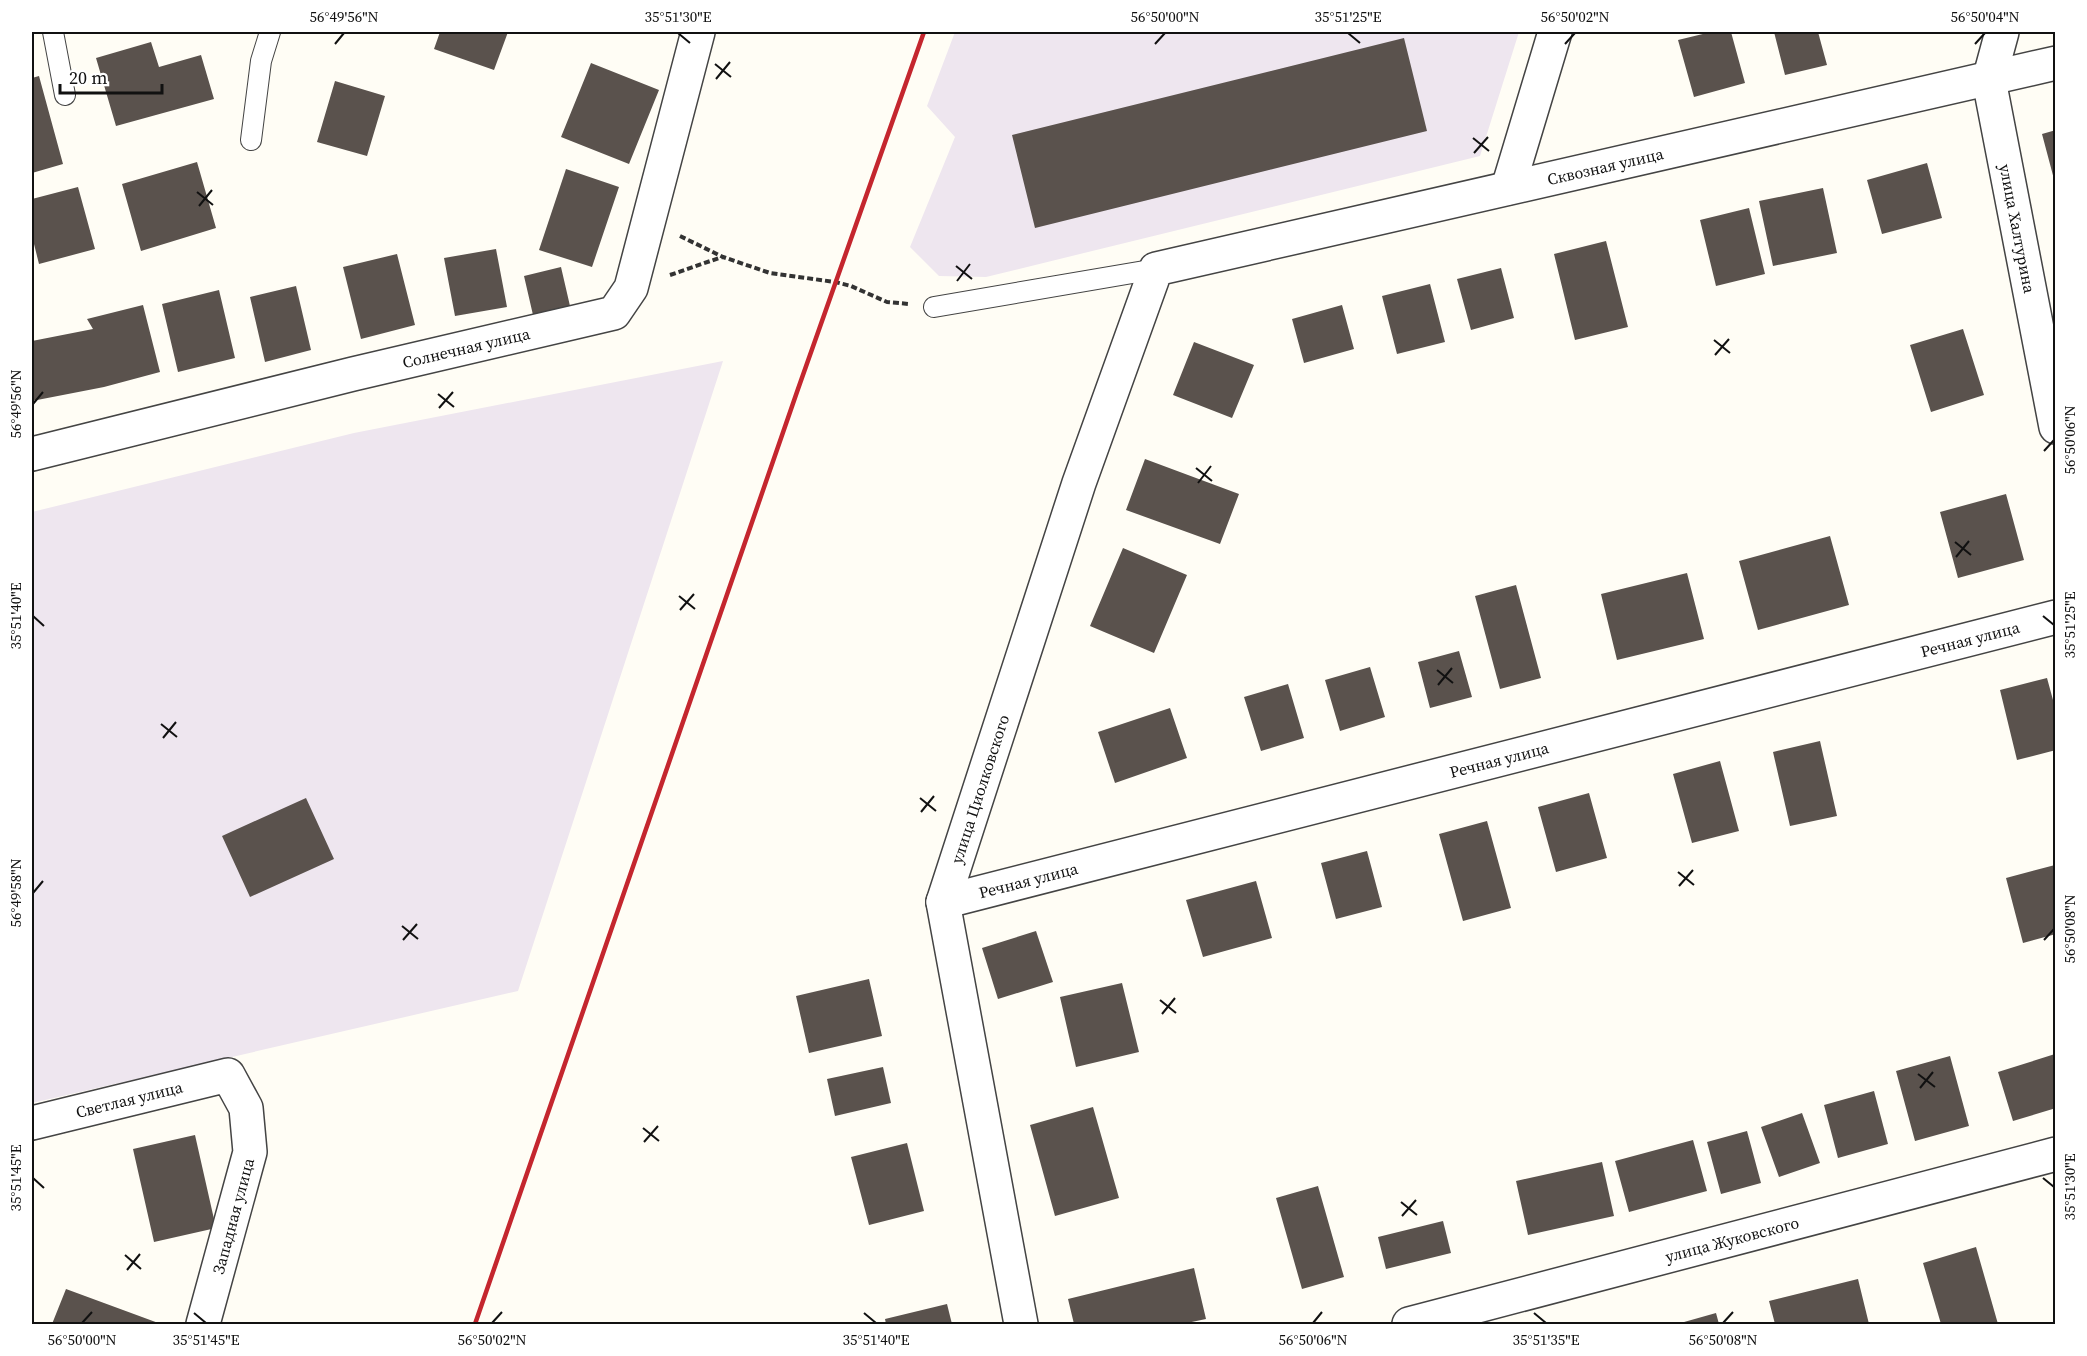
<svg xmlns="http://www.w3.org/2000/svg" width="2087" height="1356" font-family="'Source Serif 4',serif">
	<style>
		.industrial { fill: #eee6ef }
		.building { fill: #5a524d }
		.lines { fill: none; stroke-linecap: round; stroke-linejoin: round }
		.service-casing { stroke: #444; stroke-width: 22 }
		.minor-casing { stroke: #444; stroke-width: 36 }
		.path { stroke: #333; stroke-width: 4; stroke-dasharray: 6 3; stroke-linecap: butt }
		.service { stroke: #fff; stroke-width: 20 }
		.minor { stroke: #fff; stroke-width: 33 }
		.rail { stroke: #c4262e; stroke-width: 4.5 }
		.ticks { fill: none; stroke: #111; stroke-width: 2 }
		.labels { text-anchor: middle; stroke-width: 6; stroke-linejoin: round; paint-order: stroke }
		.street-label { font-size: 16px; fill: #111; stroke: #fff }
		.neatline { fill: none; stroke: #111; stroke-width: 2 }
		.ticks-label { font-size: 15px; text-anchor: middle; fill: #111 }
	</style>
	<rect width="100%" height="100%" fill="#fffdf5"/>
	<path class="industrial" d="M955,32H1519L1480,156L986,277L939,276L910,247L955,137L927,106Z
		M723,361L518,991L32,1103V512L354,433Z"/>
	<path class="building" d="M440,32H508L494,70L434,49Z
		M1711,32H1731L1745,83L1694,97L1678,40Z
		M1774,32H1818L1827,65L1785,75Z
		M1404,38L1427,131L1035,228L1012,135Z
		M151,42L159,67L201,55L214,99L116,126L96,58Z
		M591,63L659,90L629,164L561,137Z
		M39,76L63,164L32,173V78Z
		M335,81L385,96L367,156L317,142Z
		M2056,130V183H2055L2042,134Z
		M197,162L216,228L141,251L122,184Z
		M1927,163L1942,218L1882,234L1867,180Z
		M566,169L619,187L592,267L539,250Z
		M78,187L95,249L39,264L32,236V199Z
		M1823,188L1837,253L1773,266L1759,201Z
		M1749,208L1765,274L1716,286L1700,220Z
		M1606,241L1628,327L1575,340L1554,254Z
		M496,249L507,307L455,316L444,258Z
		M397,254L415,325L361,339L343,267Z
		M561,267L570,306L533,315L524,276Z
		M1501,268L1514,318L1471,330L1457,279Z
		M1430,284L1445,342L1397,354L1382,296Z
		M296,286L311,350L265,362L250,297Z
		M219,290L235,358L178,372L162,304Z
		M143,305L160,372L104,387L32,401V341L93,329L87,319Z
		M1342,305L1354,349L1304,363L1292,319Z
		M1963,329L1984,395L1931,412L1910,345Z
		M1194,342L1254,365L1232,418L1173,395Z
		M1145,459L1239,494L1220,544L1126,510Z
		M2006,494L2024,560L1958,578L1940,512Z
		M1830,536L1849,605L1758,630L1739,561Z
		M1123,548L1187,575L1154,653L1090,626Z
		M1687,573L1704,639L1617,660L1601,594Z
		M1516,585L1541,678L1500,689L1475,596Z
		M1459,651L1472,697L1430,708L1418,662Z
		M1370,667L1385,717L1340,731L1325,680Z
		M2047,678L2056,711V750L2017,760L2000,690Z
		M1288,684L1304,738L1261,751L1244,697Z
		M1170,708L1187,758L1115,783L1098,732Z
		M1820,741L1837,816L1790,826L1773,752Z
		M1720,761L1739,831L1692,843L1673,774Z
		M1589,793L1607,858L1556,872L1538,807Z
		M306,798L334,859L250,897L222,836Z
		M1487,821L1511,908L1463,921L1439,834Z
		M1367,851L1382,907L1336,919L1321,863Z
		M2055,865L2056,934L2023,943L2006,878Z
		M1256,881L1272,938L1203,957L1186,900Z
		M1036,931L1053,982L998,999L982,948Z
		M869,979L882,1036L809,1053L796,996Z
		M1122,983L1139,1052L1076,1067L1060,997Z
		M2055,1054L2056,1108L2013,1121L1998,1072Z
		M1950,1056L1969,1126L1915,1141L1896,1071Z
		M883,1067L891,1103L835,1116L827,1079Z
		M1874,1091L1888,1144L1838,1158L1824,1105Z
		M1093,1107L1119,1198L1055,1216L1030,1125Z
		M1802,1113L1820,1163L1779,1177L1761,1127Z
		M1747,1131L1761,1183L1721,1194L1707,1142Z
		M195,1135L216,1228L154,1242L133,1149Z
		M1693,1140L1707,1191L1629,1212L1615,1161Z
		M907,1143L924,1211L869,1225L851,1157Z
		M1602,1162L1614,1216L1528,1235L1516,1181Z
		M1318,1186L1344,1277L1302,1289L1276,1198Z
		M1443,1221L1451,1253L1386,1269L1378,1237Z
		M1976,1247L1998,1324H1941L1923,1263Z
		M1194,1268L1206,1319L1182,1324H1074L1068,1299Z
		M1858,1279L1869,1324H1775L1769,1301Z
		M66,1289L161,1324H52Z
		M947,1304L952,1324H886L885,1319Z
		M1716,1313L1719,1324H1677Z"/>
	<g class="lines">
		<defs>
			<path id="service" d="M53,32L65,95
				M251,140L261,61L270,32
				M934,307L1156,269"/>
			<g id="minor">
				<path id="s1" d="M2002,32L1989,80L2056,427"/>
				<path d="M1508,188L1555,32"/>
				<path id="s2" d="M32,454L353,374L614,313L631,288L698,32"/>
				<path id="s3" d="M943,902L2056,617"/>
				<path id="s4" d="M32,1123L228,1075L246,1108L250,1152L203,1324"/>
				<path id="s5" d="M1021,1324L943,902L1079,483L1156,269L2056,63"/>
				<path id="s6" d="M1409,1324L2056,1154"/>
			</g>
		</defs>
		<use href="#service" class="service-casing"/>
		<use href="#minor" class="minor-casing"/>
		<path class="path" d="M680,236L723,257L770,273L835,282L851,286L887,302L909,304
			M670,275L722,257"/>
		<use href="#service" class="service"/>
		<use href="#minor" class="minor"/>
		<path class="rail" d="M475,1324L798,389L924,32"/>
	</g>
	<path class="ticks" d="M678,33L690,43M1348,33L1360,43M335,44L344,33M1155,44L1165,33M1565,44L1575,33M1975,44L1985,33M715,64L731,77M716,79L730,62M1473,138L1489,151M1474,153L1488,137M197,192L213,205M199,206L212,190M956,266L972,279M957,281L970,264M1714,340L1730,353M1715,355L1729,339M438,394L454,407M33,404L43,392M439,408L453,392M2044,451L2054,440M1196,468L1212,481M1198,483L1211,466M1955,542L1971,555M1956,557L1969,541M679,596L695,609M680,610L694,594M33,616L44,626M2043,616L2054,625M1437,670L1453,683M1438,685L1452,668M161,724L177,737M163,738L176,722M920,798L936,811M921,812L934,796M1678,872L1694,885M1679,886L1693,870M33,893L43,881M402,926L418,939M403,940L417,924M2044,940L2054,929M1160,1000L1176,1013M1162,1014L1175,998M1918,1074L1935,1087M1920,1088L1933,1072M643,1128L659,1141M644,1142L658,1126M33,1178L44,1188M2043,1178L2054,1187M1401,1202L1417,1215M1402,1216L1416,1200M125,1255L141,1269M127,1270L140,1254M194,1313L206,1323M864,1313L876,1323M1534,1313L1546,1323M82,1323L92,1312M492,1323L502,1312M1313,1323L1322,1312M1723,1323L1733,1312"/>
	<g class="labels">
		<g class="street-label">
			<text dy="6" stroke="none"><textPath href="#s5" startOffset="1558">Сквозная улица</textPath></text>
			<text dy="6" stroke="none"><textPath href="#s1" startOffset="201">улица Халтурина</textPath></text>
			<text dy="6" stroke="none"><textPath href="#s2" startOffset="447">Солнечная улица</textPath></text>
			<text dy="6" stroke="none"><textPath href="#s3" startOffset="1060">Речная улица</textPath></text>
			<text dy="6" stroke="none"><textPath href="#s3" startOffset="574">Речная улица</textPath></text>
			<text dy="6" stroke="none"><textPath href="#s5" startOffset="548">улица Циолковского</textPath></text>
			<text dy="6" stroke="none"><textPath href="#s3" startOffset="88">Речная улица</textPath></text>
			<text dy="6" stroke="none"><textPath href="#s4" startOffset="100">Светлая улица</textPath></text>
			<text transform="translate(233 1216) rotate(-75)" y="6">Западная улица</text>
			<text dy="6" stroke="none"><textPath href="#s6" startOffset="334">улица Жуковского</textPath></text>
		</g>
	</g>
	<rect width="2087" height="1356" fill="none" stroke="#ffffff" stroke-width="66"/>
	<path d="M60 84v9h102v-9" fill="none" stroke="#111111" stroke-width="3"/>
	<text x="69" y="84" font-size="18" fill="#111111" stroke="#ffffff" stroke-width="4.5" paint-order="stroke">20 m</text>
	<rect x="33" y="33" width="2021" height="1290" class="neatline"/>
	<g class="ticks-label">
		<text x="344" y="22">56°49'56"N</text>
		<text x="678" y="22">35°51'30"E</text>
		<text x="1165" y="22">56°50'00"N</text>
		<text x="1348" y="22">35°51'25"E</text>
		<text x="1575" y="22">56°50'02"N</text>
		<text x="1985" y="22">56°50'04"N</text>
		<text transform="translate(16 404) rotate(-90)" y="5">56°49'56"N</text>
		<text transform="translate(2070 440) rotate(-90)" y="5">56°50'06"N</text>
		<text transform="translate(16 616) rotate(-90)" y="5">35°51'40"E</text>
		<text transform="translate(2070 625) rotate(-90)" y="5">35°51'25"E</text>
		<text transform="translate(16 893) rotate(-90)" y="5">56°49'58"N</text>
		<text transform="translate(2070 929) rotate(-90)" y="5">56°50'08"N</text>
		<text transform="translate(16 1178) rotate(-90)" y="5">35°51'45"E</text>
		<text transform="translate(2070 1187) rotate(-90)" y="5">35°51'30"E</text>
		<text x="82" y="1345">56°50'00"N</text>
		<text x="206" y="1345">35°51'45"E</text>
		<text x="492" y="1345">56°50'02"N</text>
		<text x="876" y="1345">35°51'40"E</text>
		<text x="1313" y="1345">56°50'06"N</text>
		<text x="1546" y="1345">35°51'35"E</text>
		<text x="1723" y="1345">56°50'08"N</text>
	</g>
</svg>
